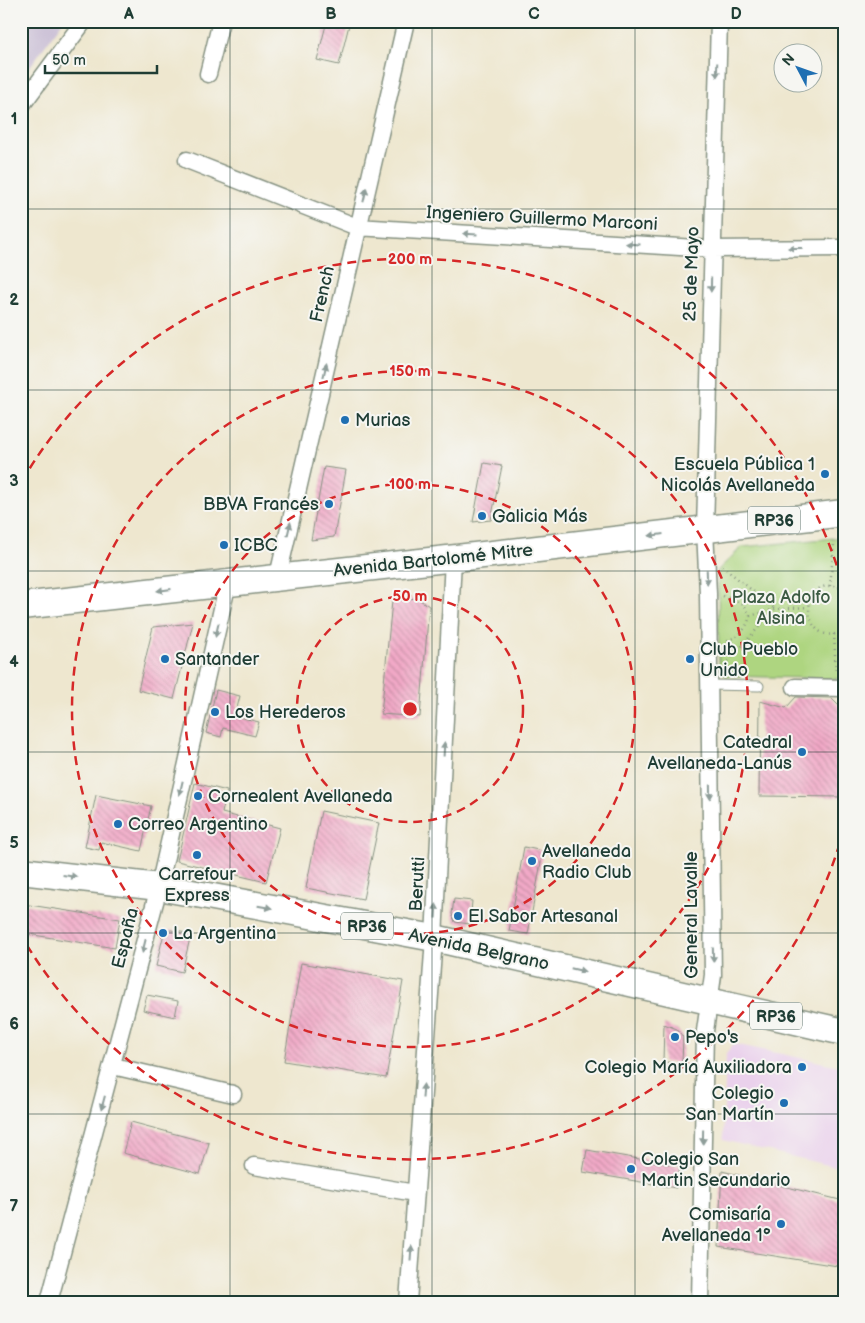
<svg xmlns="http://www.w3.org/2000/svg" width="865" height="1323" font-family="'Balsamiq Sans',sans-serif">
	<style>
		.built { fill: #ead1ec }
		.industrial { fill: #cabfd6 }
		.park { fill: #aed580; stroke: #66895a }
		.building { fill: url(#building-back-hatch) }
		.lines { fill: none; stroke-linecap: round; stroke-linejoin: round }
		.lane-casing { stroke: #869282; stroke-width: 11 }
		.street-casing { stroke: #869282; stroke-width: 19 }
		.primary-casing { stroke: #869282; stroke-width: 29 }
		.path { stroke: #869282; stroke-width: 2.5; stroke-dasharray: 1 4; stroke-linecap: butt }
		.lane { stroke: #fff; stroke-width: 9 }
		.street { stroke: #fff; stroke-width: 16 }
		.primary { stroke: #fff; stroke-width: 26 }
		.oneway { fill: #8f9e9a }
		.grid { fill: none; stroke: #1f3d34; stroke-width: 1; stroke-opacity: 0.55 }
		.ring { fill: none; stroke: #d62828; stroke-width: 2.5; stroke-dasharray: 9 6 }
		.poi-dot { fill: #1f6fb2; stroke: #f6f6f2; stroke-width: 2 }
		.labels { text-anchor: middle; stroke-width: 4; stroke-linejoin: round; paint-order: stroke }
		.shield { fill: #f6f6f2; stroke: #60746d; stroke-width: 1 }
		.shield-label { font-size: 16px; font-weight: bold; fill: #1f3d34 }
		.street-label { font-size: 18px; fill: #1f3d34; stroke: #f6f6f2 }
		.poi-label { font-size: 18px; fill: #1f3d34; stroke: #f6f6f2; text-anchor: start }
		.park-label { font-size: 18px; fill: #3c5b43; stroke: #f6f6f2 }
		.centre { fill: #d62828; stroke: #f6f6f2; stroke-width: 2.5 }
		.ring-label { font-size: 15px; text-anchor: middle; font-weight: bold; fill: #d62828; stroke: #f6f6f2; stroke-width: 4; stroke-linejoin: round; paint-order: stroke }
		.neatline { fill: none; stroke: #1f3d34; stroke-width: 2 }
		.grid-label { font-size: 16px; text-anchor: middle; font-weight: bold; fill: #1f3d34 }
	</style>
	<defs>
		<pattern id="building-back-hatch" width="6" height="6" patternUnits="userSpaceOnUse" patternTransform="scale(1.25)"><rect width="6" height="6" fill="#f2a9c7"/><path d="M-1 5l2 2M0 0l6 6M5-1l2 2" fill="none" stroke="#c38ba2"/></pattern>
	</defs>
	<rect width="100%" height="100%" fill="#f6f6f2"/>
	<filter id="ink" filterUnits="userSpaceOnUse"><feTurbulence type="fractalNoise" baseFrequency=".02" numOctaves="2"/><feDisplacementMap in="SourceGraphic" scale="10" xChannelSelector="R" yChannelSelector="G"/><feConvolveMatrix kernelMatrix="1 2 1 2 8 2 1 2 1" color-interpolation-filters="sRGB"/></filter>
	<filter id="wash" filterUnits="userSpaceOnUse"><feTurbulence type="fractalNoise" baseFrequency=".0096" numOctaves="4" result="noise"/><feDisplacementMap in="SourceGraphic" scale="20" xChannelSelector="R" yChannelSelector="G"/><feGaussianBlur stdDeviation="1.12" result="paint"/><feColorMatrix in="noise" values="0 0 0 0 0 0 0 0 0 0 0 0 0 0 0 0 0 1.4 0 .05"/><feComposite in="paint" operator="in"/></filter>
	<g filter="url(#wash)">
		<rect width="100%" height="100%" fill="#eee7cf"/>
		<path class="built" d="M734,1044L844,1067V1169L723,1140L726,1053Z"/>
		<path class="industrial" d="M21,21H63L21,79Z"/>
		<path class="park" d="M844,537V679L725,676L719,670L718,570L742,547Z"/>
		<g id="blocks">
			<path class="building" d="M327,21H350L339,65L317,60Z
				M484,463L502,466L491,520L473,522Z
				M324,467L346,470L334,537L311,540Z
				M417,598L429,606L420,717L381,714L392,601Z
				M193,623L174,699L138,690L153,627Z
				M216,690L240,696L235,716L259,722L255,736L223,728L221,737L206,733Z
				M796,697L831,698L839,706L844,704V797L759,796L760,701L786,708Z
				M195,783L227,791L222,813L280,828L266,882L177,861Z
				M96,795L151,806L141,851L101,842L99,850L85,847Z
				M321,811L379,823L363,899L306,888Z
				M524,847L543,851L528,934L509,931Z
				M454,899L472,901L470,924L455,922L452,914Z
				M23,904L120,919L115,948L21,933Z
				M171,930L191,934L182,972L156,966L164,933Z
				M301,963L403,981L386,1078L284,1061Z
				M147,995L178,1001L175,1017L143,1010Z
				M664,1024L677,1029L683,1037L682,1063L663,1062Z
				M131,1122L209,1143L200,1174L123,1153Z
				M587,1150L680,1166L676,1188L583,1172Z
				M722,1171L844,1201V1267L718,1247Z"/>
		</g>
	</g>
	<g filter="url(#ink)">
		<use href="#blocks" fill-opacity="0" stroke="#869282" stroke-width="1"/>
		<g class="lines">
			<defs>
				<path id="lane" d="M709,685L759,686"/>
				<path id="street" d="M208,74L221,21
					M21,106L84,21
					M187,160L357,227L712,249L844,248
					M278,576L406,21
					M795,687L844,688
					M113,1066L233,1094
					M254,1166L415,1193
					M49,1302L159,887L228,582
					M408,1302L434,938L453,559
					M700,1302L705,1031L713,975L708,594L705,529L719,21"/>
				<path id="primary" d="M21,606L529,550L844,513
					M21,871L159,887L434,938L844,1032"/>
			</defs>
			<use href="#lane" class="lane-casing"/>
			<use href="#street" class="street-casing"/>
			<use href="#primary" class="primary-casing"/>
			<path class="path" d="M722,566L775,609
				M830,586L834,544
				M844,589C795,569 800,652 844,631
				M723,596L744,604L750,616C746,630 739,637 725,641
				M750,616L775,609L808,607
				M834,634L836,673
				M725,665L775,609"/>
			<use href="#lane" class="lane"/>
			<use href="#street" class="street"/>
			<use href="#primary" class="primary"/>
		</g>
		<defs><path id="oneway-solid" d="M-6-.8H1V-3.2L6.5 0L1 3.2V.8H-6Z" transform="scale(1.25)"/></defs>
		<g class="oneway">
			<use href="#oneway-solid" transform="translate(717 70) rotate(92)"/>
			<use href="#oneway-solid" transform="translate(365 195) rotate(-77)"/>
			<use href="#oneway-solid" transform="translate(470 234) rotate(-177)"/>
			<use href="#oneway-solid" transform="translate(633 244) rotate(-177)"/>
			<use href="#oneway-solid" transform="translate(795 248) rotate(180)"/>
			<use href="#oneway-solid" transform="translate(711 285) rotate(91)"/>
			<use href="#oneway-solid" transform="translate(325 370) rotate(-77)"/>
			<use href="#oneway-solid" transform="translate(289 529) rotate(-77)"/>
			<use href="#oneway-solid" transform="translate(656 535) rotate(173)"/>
			<use href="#oneway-solid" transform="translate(707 577) rotate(88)"/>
			<use href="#oneway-solid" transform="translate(164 590) rotate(173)"/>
			<use href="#oneway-solid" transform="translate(217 630) rotate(103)"/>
			<use href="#oneway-solid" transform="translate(444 749) rotate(-87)"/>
			<use href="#oneway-solid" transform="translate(181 788) rotate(103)"/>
			<use href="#oneway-solid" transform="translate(710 792) rotate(89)"/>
			<use href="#oneway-solid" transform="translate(70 876) rotate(7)"/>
			<use href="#oneway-solid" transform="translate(265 907) rotate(10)"/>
			<use href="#oneway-solid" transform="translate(436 911) rotate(-87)"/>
			<use href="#oneway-solid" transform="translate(144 946) rotate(104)"/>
			<use href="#oneway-solid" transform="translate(713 955) rotate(89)"/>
			<use href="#oneway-solid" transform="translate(578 970) rotate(13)"/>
			<use href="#oneway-solid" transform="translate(423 1091) rotate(-86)"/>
			<use href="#oneway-solid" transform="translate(103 1103) rotate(105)"/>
			<use href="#oneway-solid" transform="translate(703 1137) rotate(91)"/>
			<use href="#oneway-solid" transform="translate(411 1253) rotate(-86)"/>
		</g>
	</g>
	<path class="grid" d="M230,21V1302M432,21V1302M635,21V1302M21,209H844M21,390H844M21,571H844M21,752H844M21,933H844M21,1114H844"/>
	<g class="ring">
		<circle cx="410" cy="709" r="113"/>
		<circle cx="410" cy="709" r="225"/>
		<circle cx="410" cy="709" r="338"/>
		<path d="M844 829A450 450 0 0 1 22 937M22 481A450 450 0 0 1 844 589"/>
	</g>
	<g class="poi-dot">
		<circle cx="345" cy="420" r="5"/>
		<circle cx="825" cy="474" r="5"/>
		<circle cx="329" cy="504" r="5"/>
		<circle cx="482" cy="516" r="5"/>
		<circle cx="224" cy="545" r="5"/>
		<circle cx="165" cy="659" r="5"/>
		<circle cx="690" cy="659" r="5"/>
		<circle cx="215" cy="712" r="5"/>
		<circle cx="802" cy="752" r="5"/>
		<circle cx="198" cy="796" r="5"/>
		<circle cx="118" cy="824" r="5"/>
		<circle cx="197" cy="855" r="5"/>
		<circle cx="532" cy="861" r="5"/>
		<circle cx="458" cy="916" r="5"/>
		<circle cx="163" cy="933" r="5"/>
		<circle cx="675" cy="1037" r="5"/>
		<circle cx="802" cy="1067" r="5"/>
		<circle cx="784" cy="1103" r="5"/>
		<circle cx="631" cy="1169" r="5"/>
		<circle cx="781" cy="1224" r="5"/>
	</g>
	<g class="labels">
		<g class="shield">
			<rect x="748" y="506.5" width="52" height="27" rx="4"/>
			<rect x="341" y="912.5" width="52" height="27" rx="4"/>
			<rect x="750" y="1002.5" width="52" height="27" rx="4"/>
		</g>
		<g class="shield-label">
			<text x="774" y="526">RP36</text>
			<text x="367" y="932">RP36</text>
			<text x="776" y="1022">RP36</text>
		</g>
		<g class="street-label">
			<text transform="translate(542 218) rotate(3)" y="6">Ingeniero Guillermo Marconi</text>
			<text transform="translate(691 274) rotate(-88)" y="6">25 de Mayo</text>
			<text transform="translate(322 294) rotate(-77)" y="6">French</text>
			<text transform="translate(433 560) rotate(-6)" y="6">Avenida Bartolomé Mitre</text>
			<text transform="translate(417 884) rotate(-87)" y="6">Berutti</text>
			<text transform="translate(691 915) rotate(-90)" y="6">General Lavalle</text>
			<text transform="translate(125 938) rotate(-76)" y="6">España</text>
			<text transform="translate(479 949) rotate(12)" y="6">Avenida Belgrano</text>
		</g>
		<g class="poi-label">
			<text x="355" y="426">Murias</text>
			<text x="815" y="470" text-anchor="end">Escuela Pública 1<tspan x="815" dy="21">Nicolás Avellaneda</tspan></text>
			<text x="319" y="510" text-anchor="end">BBVA Francés</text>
			<text x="492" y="522">Galicia Más</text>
			<text x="234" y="551">ICBC</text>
			<text x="700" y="655">Club Pueblo<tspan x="700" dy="21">Unido</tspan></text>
			<text x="175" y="665">Santander</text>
			<text x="225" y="718">Los Herederos</text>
			<text x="792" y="748" text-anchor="end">Catedral<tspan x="792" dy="21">Avellaneda-Lanús</tspan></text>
			<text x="208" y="802">Cornealent Avellaneda</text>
			<text x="128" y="830">Correo Argentino</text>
			<text x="542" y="857">Avellaneda<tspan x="542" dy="21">Radio Club</tspan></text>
			<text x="197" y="880" text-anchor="middle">Carrefour<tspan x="197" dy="21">Express</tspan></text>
			<text x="468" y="922">El Sabor Artesanal</text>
			<text x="173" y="939">La Argentina</text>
			<text x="685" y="1043">Pepo's</text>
			<text x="792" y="1073" text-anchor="end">Colegio María Auxiliadora</text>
			<text x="774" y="1099" text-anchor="end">Colegio<tspan x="774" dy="21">San Martín</tspan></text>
			<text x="641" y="1165">Colegio San<tspan x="641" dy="21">Martin Secundario</tspan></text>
			<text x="771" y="1220" text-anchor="end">Comisaría<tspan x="771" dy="21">Avellaneda 1°</tspan></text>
		</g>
		<g class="park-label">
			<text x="781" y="603">Plaza Adolfo<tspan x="781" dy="21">Alsina</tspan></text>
		</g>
	</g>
	<circle cx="410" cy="709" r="8" class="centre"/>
	<g class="ring-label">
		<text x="410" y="264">200 m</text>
		<text x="410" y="376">150 m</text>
		<text x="410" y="489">100 m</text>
		<text x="410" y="601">50 m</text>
	</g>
	<rect width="865" height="1323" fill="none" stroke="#f6f6f2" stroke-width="55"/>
	<g transform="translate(798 68) rotate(311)"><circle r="24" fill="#f6f6f2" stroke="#a0aca6"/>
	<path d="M0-4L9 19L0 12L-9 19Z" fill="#1f6fb2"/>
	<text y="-8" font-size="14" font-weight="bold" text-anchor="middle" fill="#1f3d34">N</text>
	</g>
	<path d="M45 65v8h112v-8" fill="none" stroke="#1f3d34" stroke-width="2.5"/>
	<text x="52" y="65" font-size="15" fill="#1f3d34" stroke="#f6f6f2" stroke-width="4" paint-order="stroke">50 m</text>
	<rect x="28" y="28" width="810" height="1268" class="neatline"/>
	<g class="grid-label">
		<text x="129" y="19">A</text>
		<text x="331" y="19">B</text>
		<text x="534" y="19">C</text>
		<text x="736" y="19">D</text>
		<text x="14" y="124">1</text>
		<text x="14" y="305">2</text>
		<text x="14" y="486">3</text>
		<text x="14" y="667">4</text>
		<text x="14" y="848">5</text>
		<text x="14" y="1029">6</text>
		<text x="14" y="1211">7</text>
	</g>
</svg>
